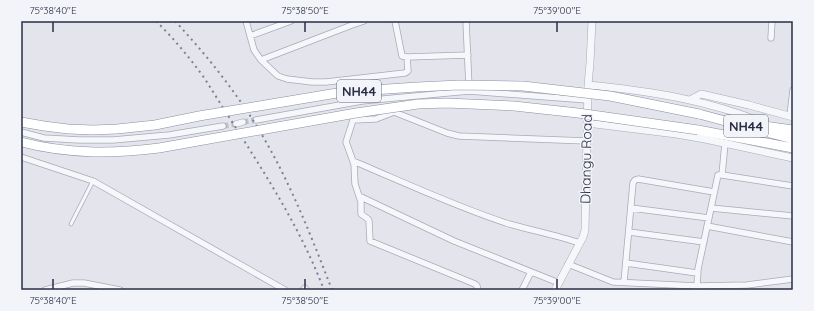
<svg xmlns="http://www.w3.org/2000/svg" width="814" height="311" font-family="Quicksand,sans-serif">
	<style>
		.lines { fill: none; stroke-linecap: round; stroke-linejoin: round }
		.minor-tunnel { stroke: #bec0cb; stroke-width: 5.5; stroke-dasharray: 5.5 3; stroke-linecap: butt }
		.service-casing { stroke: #a8aab7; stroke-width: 4.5 }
		.minor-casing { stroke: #a8aab7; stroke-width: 7 }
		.tertiary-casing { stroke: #a8aab7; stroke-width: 8 }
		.trunk-casing { stroke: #898ea3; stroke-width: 10 }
		.service { stroke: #f6f7fa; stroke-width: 3 }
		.minor { stroke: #f6f7fa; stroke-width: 5.5 }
		.tertiary { stroke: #f6f7fa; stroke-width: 7 }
		.trunk { stroke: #fff; stroke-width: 9 }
		.rail { stroke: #7b8096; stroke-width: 2; stroke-dasharray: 2 4; stroke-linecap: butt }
		.trunk-bridge-casing { stroke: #898ea3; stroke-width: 10; stroke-linecap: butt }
		.trunk-bridge { stroke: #fff; stroke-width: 9 }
		.ticks { fill: none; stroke: #2a2e45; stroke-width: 1.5 }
		.labels { text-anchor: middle; stroke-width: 3; stroke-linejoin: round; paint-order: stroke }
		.shield { fill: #f3f4f9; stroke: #66697b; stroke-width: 1 }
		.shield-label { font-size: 13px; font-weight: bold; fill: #2a2e45 }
		.street-label { font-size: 14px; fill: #2a2e45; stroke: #f3f4f9 }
		.neatline { fill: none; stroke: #2a2e45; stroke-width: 1.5 }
		.ticks-label { font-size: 10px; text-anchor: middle; fill: #2a2e45 }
	</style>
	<rect width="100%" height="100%" fill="#e3e4ec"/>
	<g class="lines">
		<path class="minor-tunnel" d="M243,122L256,120
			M223,126L236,124"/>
		<defs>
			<path id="service" d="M71,224L93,181"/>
			<path id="minor" d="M246,21L254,50L261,60L278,76L287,79L312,82H326L405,73L408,71L407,57
				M395,21L402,56L407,57L468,55
				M466,21L469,87
				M250,36L291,21
				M771,38L772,21
				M261,60L352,25L364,21
				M790,116L793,90
				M256,120L362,101L469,91L587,100
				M236,124L243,122
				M21,132L44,138L79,140H113L169,135L223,126
				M21,157L93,181L285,290
				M353,161C403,182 454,206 506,223C530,230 556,235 580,243
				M722,175L725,143
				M359,196L454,241L559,283
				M631,208L709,218
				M711,208L793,216
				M707,226L793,242
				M629,232L704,242
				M626,263L697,273
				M568,264L613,282L697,286L747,285L793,279
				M624,282L633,183L635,180L638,179L714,192
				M697,286L698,269L718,175H722L793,186
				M45,290L73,283H84L120,290
				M303,290L305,288
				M478,290L477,286L475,284L370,241L369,221L368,219L361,214V202L355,184L354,164L346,142L353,120L376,119L394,112L447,133L459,136L587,141
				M522,290L531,272"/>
			<path id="tertiary" d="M588,85C649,91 711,100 768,125
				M690,100L701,94L749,105L793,117
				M587,123L676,134L705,139L793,158
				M555,290L583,237L585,230L588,85L590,63L592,21"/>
			<path id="trunk" d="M699,114L793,139
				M760,126L771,127L793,130
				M698,130L793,148"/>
		</defs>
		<use href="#service" class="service-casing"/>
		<use href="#minor" class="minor-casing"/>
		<use href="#tertiary" class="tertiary-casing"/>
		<use href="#trunk" class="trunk-casing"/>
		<use href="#service" class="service"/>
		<use href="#minor" class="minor"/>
		<use href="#tertiary" class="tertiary"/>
		<use href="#trunk" class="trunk"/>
		<path class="rail" d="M156,21C174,39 190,58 205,79C215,95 225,111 236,128C269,180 302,232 324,290
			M175,21C202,50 227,81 249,114C284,167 309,230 332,290"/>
		<defs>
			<path id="trunk-bridge" d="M21,122L44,126L68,129L93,130L117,129L155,125L199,116L343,92L417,87L459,85L523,86L610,96L699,114
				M21,142C68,154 110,154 159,148L356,113L418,104L447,103L514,106L578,113L698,130"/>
		</defs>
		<use href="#trunk-bridge" class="trunk-bridge-casing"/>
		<use href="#trunk-bridge" class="trunk-bridge"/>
	</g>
	<path class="ticks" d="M53,22V32M305,22V32M557,22V32M53,279V289M305,279V289M557,279V289"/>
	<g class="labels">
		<g class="shield">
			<rect x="337" y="80" width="44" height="22" rx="3"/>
			<rect x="724" y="115" width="44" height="22" rx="3"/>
		</g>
		<g class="shield-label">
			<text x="359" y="96">NH44</text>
			<text x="746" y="131">NH44</text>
		</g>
		<g class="street-label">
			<text transform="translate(586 159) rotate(-89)" y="5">Dhangu Road</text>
		</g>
	</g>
	<rect width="814" height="311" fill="none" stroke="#f3f4f9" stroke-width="44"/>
	<rect x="22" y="22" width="770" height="267" class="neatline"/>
	<g class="ticks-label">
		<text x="53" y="14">75°38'40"E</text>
		<text x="305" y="14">75°38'50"E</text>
		<text x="557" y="14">75°39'00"E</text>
		<text x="53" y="304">75°38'40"E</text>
		<text x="305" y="304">75°38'50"E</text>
		<text x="557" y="304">75°39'00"E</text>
	</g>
</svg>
